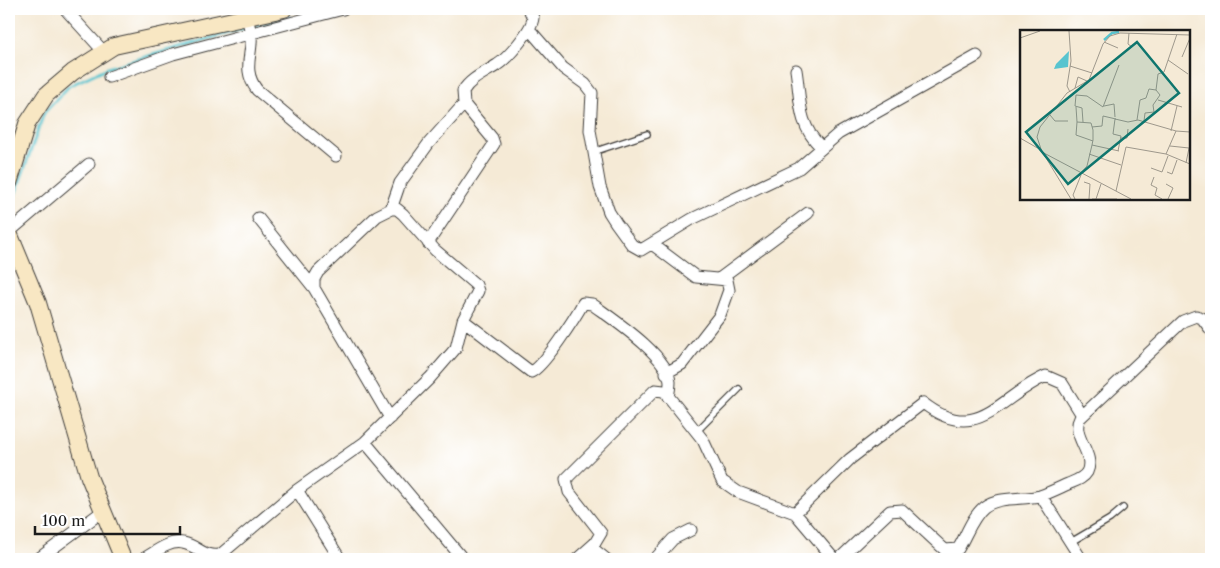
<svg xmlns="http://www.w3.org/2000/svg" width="1220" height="568" font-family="'Libre Caslon Text',serif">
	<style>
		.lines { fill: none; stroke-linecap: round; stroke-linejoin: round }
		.stream { stroke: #58c4cf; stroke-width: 3 }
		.lane-casing { stroke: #3d3b38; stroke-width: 8 }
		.street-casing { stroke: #3d3b38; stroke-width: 13 }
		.secondary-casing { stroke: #3d3b38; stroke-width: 18 }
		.lane { stroke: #fff; stroke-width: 5.5 }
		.street { stroke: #fff; stroke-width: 11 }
		.secondary { stroke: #f8e7c3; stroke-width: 16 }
		.inset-river { fill: none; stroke: #58c4cf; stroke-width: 2.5 }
		.inset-road { fill: none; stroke: #9e988c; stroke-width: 1 }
		.view { fill: #0f766e; fill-opacity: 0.15; stroke: #0f766e; stroke-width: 2.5 }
		.inset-edge { fill: none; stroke: #1c1c1c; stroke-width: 2.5 }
	</style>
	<rect width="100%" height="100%" fill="#fff"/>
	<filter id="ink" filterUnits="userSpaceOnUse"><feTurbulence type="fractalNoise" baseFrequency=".02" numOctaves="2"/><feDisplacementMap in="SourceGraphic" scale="10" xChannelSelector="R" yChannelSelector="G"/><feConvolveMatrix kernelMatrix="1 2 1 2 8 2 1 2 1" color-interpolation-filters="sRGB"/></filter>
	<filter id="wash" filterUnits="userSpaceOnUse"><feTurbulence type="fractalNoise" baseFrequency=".0096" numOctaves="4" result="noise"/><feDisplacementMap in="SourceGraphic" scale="20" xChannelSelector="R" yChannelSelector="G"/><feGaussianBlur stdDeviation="1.12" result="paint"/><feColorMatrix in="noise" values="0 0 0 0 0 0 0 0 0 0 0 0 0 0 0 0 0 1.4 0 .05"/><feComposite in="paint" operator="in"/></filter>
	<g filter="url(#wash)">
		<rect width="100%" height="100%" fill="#f5ead6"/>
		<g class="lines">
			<path class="stream" d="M252,27L290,17
				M9,212L44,113L69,86L107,68L246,28"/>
		</g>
	</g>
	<g filter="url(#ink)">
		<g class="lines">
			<defs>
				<path id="lane" d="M593,152L647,134
					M696,432L739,389
					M1071,542L1110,519L1123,508"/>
				<path id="street" d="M65,9L104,52
					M249,25C257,51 239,66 257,90L336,156
					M529,29L563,68L585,84L592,93L590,130L600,187L609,212L616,223L632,245L641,250L692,219L799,168L838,134L977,56
					M796,70C801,100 797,124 821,147
					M109,77L173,54L343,9
					M391,209L400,183L429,143L464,104
					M258,218L314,288
					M9,232L89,164
					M428,243L494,144L492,138L464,104L463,91C471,78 485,73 497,65C507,59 532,30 533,18L529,9
					M652,244L696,277L727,280L729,290L720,315L682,364L666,373
					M719,279L808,213
					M463,320L531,372C543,368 576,316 583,303L592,304C612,319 668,355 670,382C670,387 669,392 668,397
					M365,442L463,559
					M297,490L340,559
					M1041,496L1081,559
					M795,513L850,459L923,403C978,446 998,397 1046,376L1062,383L1082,415
					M591,547L606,559
					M38,559L103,511
					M143,559C154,553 169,540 183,543C199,546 201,557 220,555L297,490L365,442L430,378L456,348L463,320L478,291L476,285L435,250L403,214L397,209H391L377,216L318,272L314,279V288L390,418
					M577,559L595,543L601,533L569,492L566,479L655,390L664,391L703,440L722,481L738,492L795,513L834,559
					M655,559L673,539L691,530
					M839,559L890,511L902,510L945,550L958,549C966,536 972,517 984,507C999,496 1022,500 1040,496C1049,493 1059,488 1068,484C1075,481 1083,479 1087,472C1096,454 1070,436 1080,418L1183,321L1196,316L1202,318L1211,330"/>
				<path id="secondary" d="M9,183L27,124L46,95L73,72L114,46L284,9
					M9,233L38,303L89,477L123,559"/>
			</defs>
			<use href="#lane" class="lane-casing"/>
			<use href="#street" class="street-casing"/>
			<use href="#secondary" class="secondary-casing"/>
			<use href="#lane" class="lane"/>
			<use href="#street" class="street"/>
			<use href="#secondary" class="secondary"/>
		</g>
	</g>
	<g transform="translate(1020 30)">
		<rect width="170" height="170" fill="#f5ead6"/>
		<path d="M49,21L48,37L34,39L36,34Z" fill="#58c4cf"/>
		<path class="inset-river" d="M84,10L92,3L99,2"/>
		<path class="inset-road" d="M49,1L51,31L47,56L50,62M109,3L108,14L112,17M0,8L20,1M84,12L98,18M162,27L170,8M148,30L168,44M50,36L72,43M55,58L58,47L67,51M56,65L67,66L83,77L99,35M56,65L55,76L62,78L63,92M138,70L162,77M84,76L94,74L95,87M56,77L57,92M30,85L35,91H48M117,90L120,70L126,68L129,59L136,60M124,91L125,83L134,82L133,75L140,65L136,60L138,44L144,42L157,4M72,97L82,96L83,86L96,89M151,101L157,76M0,108L21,120M100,108H107L108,99M72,115L99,121M150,116L169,118L166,133M98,121L101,106L93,104L95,89L108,92L118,90L156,101M23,123L51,169M69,124L101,135M146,124L156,101L170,102M131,138L142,142L148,126M147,142L152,144L157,130M60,144L67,136L72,115L73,110V100L71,93L57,92L56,105L73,111M134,147L131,155L137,158L135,165L142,169M64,152L70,154L69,169M146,154L153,158L148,169M96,161L106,117L146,124L170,134M55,169L53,165L61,145M72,169H97M76,169L81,154M111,169L22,122L17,107L20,97L47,63L69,50L83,14L90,6L100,3L170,5"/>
		<path class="view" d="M117,12L159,63L48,154L6,102Z"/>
		<rect width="170" height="170" class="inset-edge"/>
	</g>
	<rect width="1220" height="568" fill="none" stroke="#fff" stroke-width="30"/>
	<path d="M35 526v8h145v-8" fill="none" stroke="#1c1c1c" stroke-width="2.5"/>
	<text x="42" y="526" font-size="15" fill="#1c1c1c" stroke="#ffffff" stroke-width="4" paint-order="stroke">100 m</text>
</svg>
